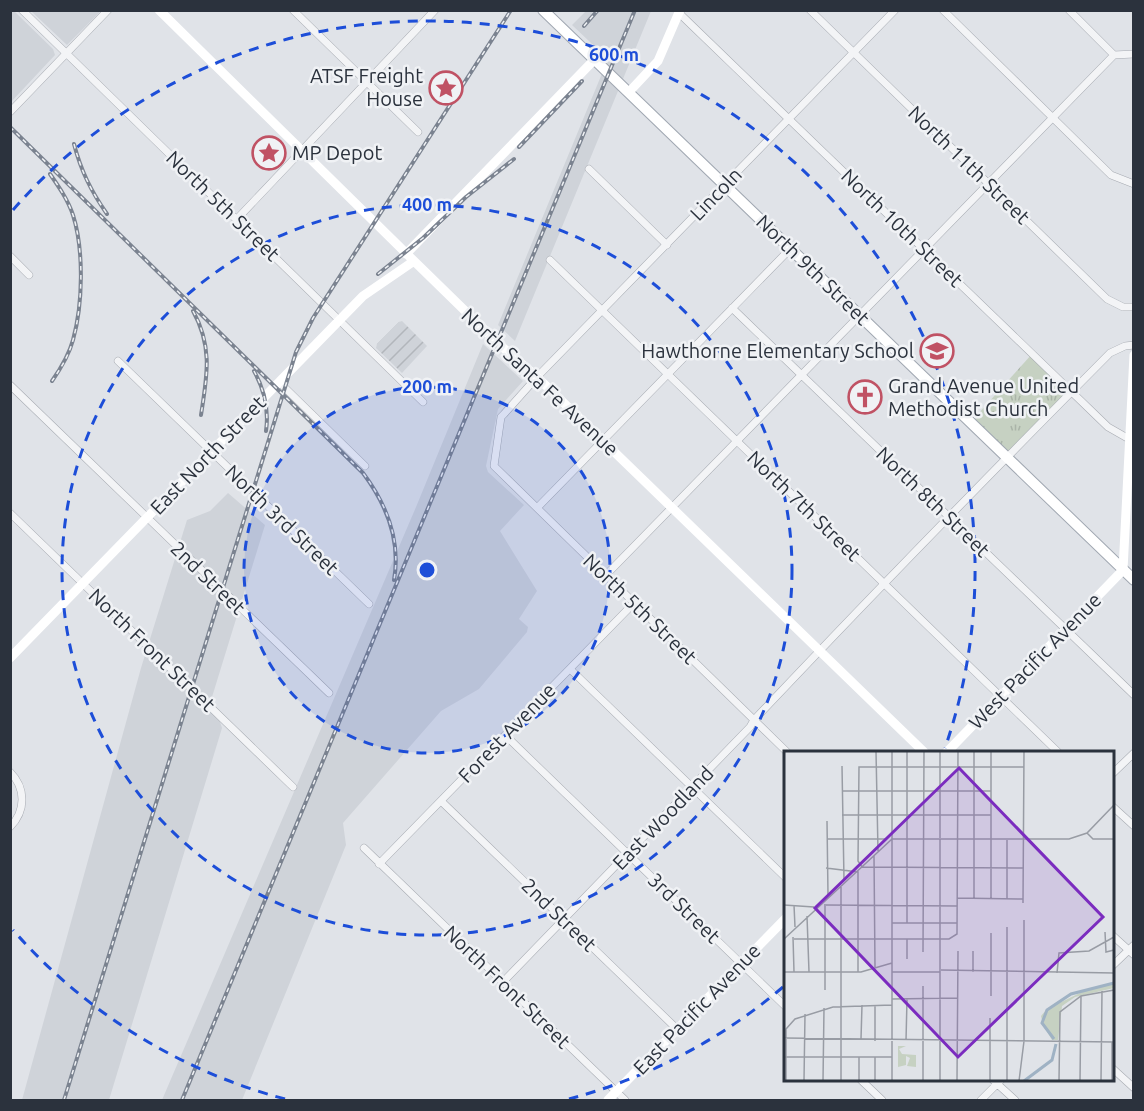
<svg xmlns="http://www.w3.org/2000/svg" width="1144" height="1111" font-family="Ubuntu,sans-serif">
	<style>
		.built { fill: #cfd3d9 }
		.industrial { fill: url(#industrial-furrows) }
		.park { fill: url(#park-tufts) }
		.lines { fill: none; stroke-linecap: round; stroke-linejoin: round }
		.street-casing { stroke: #a6aab1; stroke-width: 8 }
		.primary-casing { stroke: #a1a8b2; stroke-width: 12 }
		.street { stroke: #f3f4f6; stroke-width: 7 }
		.secondary { stroke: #fff; stroke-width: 9 }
		.primary { stroke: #fff; stroke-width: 10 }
		.rail-casing { stroke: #7b8390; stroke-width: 4 }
		.rail { stroke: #f0f2f5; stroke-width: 1.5; stroke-dasharray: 4.5; stroke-linecap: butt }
		.ring { fill: none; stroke: #1d4ed8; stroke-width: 3; stroke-dasharray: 10 8 }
		.labels { text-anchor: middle; stroke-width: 5; stroke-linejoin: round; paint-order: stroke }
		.poi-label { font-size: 20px; fill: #2b323d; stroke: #f0f2f5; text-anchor: end }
		.street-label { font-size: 20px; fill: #2b323d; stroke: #f0f2f5 }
		.inset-river { fill: none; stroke: #9fb2c4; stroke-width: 3 }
		.inset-road { fill: none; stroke: #989ca4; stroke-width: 1.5 }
		.view { fill: #7b2cbf; fill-opacity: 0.15; stroke: #7b2cbf; stroke-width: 3 }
		.inset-edge { fill: none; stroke: #2b323d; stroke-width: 3 }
		.centre { fill: #1d4ed8; stroke: #f0f2f5; stroke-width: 3 }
		.ring-label { font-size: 18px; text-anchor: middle; font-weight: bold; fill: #1d4ed8; stroke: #f0f2f5; stroke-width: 5; stroke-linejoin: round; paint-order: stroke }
	</style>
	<defs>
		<pattern id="industrial-furrows" width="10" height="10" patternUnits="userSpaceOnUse" patternTransform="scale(1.5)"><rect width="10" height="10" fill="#cfd3d9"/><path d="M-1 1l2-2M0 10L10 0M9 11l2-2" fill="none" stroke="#b2b6bb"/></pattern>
		<pattern id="park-tufts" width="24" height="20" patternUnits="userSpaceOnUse" patternTransform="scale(1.5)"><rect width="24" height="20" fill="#c6d1c2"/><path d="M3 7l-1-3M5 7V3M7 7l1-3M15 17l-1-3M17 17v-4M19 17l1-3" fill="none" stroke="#aab4a8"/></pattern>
	</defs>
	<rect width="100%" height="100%" fill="#e0e3e8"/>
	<path class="built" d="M14,11L53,49L55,55L11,102L10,11Z
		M31,11H101L67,45Z
		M586,11H651L515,341L498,325L608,59L572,25Z
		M483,344L523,381L498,409L486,466L488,472L524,505L500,531L537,591L519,619L528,627L527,632L479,689L441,711L343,823L346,845L242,1100H162L416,507Z
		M228,493L265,525L212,697L222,728L109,1100H22L141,668L187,520L210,511Z"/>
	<path class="industrial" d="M402,321L427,346L402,373L376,348L377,344L399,322Z"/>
	<path class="park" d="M1032,354L1071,391L1005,458L970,423Z"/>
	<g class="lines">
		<defs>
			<path id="street" d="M22,10L423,402
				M293,10L418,132
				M810,10L1107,299L1123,307H1134
				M943,10L1111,175L1134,184
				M1069,10L1114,55L1134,54
				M679,13L1108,427L1129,439
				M10,112L108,10
				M589,169L667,245
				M237,219L435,10
				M10,256L29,275
				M550,260L1058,752
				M732,308L1134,695
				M118,361L369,604
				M279,382L365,466
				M10,385L329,693
				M537,508L791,248
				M10,513L293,787
				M606,575L1114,55
				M570,669L786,878
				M505,735L786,1007
				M787,752L494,466L501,417L504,414L537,377L895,10
				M10,772C26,788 26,811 10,827
				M1112,774L1134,753
				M441,801L677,1029
				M1112,806L1134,826
				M364,848L625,1100
				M379,864L634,603
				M1112,935L1134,955
				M1112,966L1134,945
				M502,983L750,727L754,720C871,596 990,474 1110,353L1125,346L1134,345
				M1112,1068L1134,1088
				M861,1080L882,1100
				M993,1080L1015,1100
				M981,1100L1001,1080"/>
			<path id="primary" d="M543,10L1134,580"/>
		</defs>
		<use href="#street" class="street-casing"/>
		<use href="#primary" class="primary-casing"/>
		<use href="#street" class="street"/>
		<path class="secondary" d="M159,10L414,261L500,345L537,377L924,752
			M629,92L658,61L680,10
			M406,254L594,60
			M10,658L363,296L414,261
			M947,752L1123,570L1134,355
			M608,1100L786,918"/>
		<use href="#primary" class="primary"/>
		<defs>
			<path id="rail" d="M584,26L598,10
				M10,127L363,473C387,505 401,540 394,580
				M74,144C81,171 91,191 107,214
				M519,147L582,81
				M50,174C59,187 68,200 73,215C84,250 83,304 73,340C69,355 61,368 52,381
				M378,274L423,238L466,197L514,159
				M193,311C213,347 207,376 201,415
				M254,371C264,389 269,410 266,431
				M64,1100L296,352L313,318L511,10
				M182,1100L635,10"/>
		</defs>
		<use href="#rail" class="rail-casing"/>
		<use href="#rail" class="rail"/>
	</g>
	<circle cx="427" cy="570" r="183" fill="#1d4ed8" fill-opacity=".12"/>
	<g class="ring">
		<circle cx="427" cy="570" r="183"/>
		<circle cx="427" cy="570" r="365"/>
		<path d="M783 987A548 548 0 0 1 569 1099M285 1099A548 548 0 0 1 13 930M13 210A548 548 0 0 1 945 748"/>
	</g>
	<defs>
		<symbol id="sight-ring" viewBox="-11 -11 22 22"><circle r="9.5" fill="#f0f2f5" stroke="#c05264" stroke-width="1.5"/><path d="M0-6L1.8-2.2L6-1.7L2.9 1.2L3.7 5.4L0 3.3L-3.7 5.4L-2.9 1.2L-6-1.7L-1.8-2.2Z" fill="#c05264"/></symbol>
		<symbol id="school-ring" viewBox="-11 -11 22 22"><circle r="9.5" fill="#f0f2f5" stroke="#c05264" stroke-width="1.5"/><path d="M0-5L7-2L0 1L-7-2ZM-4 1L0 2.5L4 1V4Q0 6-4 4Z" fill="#c05264"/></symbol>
		<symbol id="church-ring" viewBox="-11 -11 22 22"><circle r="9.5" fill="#f0f2f5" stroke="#c05264" stroke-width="1.5"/><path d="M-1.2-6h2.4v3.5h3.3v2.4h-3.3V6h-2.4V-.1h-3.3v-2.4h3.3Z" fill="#c05264"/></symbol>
	</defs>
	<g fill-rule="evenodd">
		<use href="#sight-ring" x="427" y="69" width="38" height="38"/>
		<use href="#sight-ring" x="250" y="134" width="38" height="38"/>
		<use href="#school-ring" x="918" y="332" width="38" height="38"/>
		<use href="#church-ring" x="846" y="378" width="38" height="38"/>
	</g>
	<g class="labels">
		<g class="poi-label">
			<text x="423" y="83">ATSF Freight<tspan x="423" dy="23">House</tspan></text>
			<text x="292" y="160" text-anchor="start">MP Depot</text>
			<text x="914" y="358">Hawthorne Elementary School</text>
			<text x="888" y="393" text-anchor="start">Grand Avenue United<tspan x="888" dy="23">Methodist Church</tspan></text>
		</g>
		<g class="street-label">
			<text transform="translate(969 165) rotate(44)" y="7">North 11th Street</text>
			<text transform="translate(716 194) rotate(-46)" y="7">Lincoln</text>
			<text transform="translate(223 206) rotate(44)" y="7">North 5th Street</text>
			<text transform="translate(902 228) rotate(44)" y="7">North 10th Street</text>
			<text transform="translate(813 270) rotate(44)" y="7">North 9th Street</text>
			<text transform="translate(540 382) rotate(43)" y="7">North Santa Fe Avenue</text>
			<text transform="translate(208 455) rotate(-46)" y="7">East North Street</text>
			<text transform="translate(933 502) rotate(44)" y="7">North 8th Street</text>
			<text transform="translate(804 506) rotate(44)" y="7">North 7th Street</text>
			<text transform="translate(282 520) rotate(44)" y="7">North 3rd Street</text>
			<text transform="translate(208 578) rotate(44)" y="7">2nd Street</text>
			<text transform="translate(640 609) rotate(44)" y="7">North 5th Street</text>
			<text transform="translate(152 650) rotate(44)" y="7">North Front Street</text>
			<text transform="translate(1035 661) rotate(-46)" y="7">West Pacific Avenue</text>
			<text transform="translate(507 733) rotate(-46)" y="7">Forest Avenue</text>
			<text transform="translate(663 818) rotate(-46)" y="7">East Woodland</text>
			<text transform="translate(684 908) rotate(44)" y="7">3rd Street</text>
			<text transform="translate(559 915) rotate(44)" y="7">2nd Street</text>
			<text transform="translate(507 987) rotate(44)" y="7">North Front Street</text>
			<text transform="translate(697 1009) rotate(-46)" y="7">East Pacific Avenue</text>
		</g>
	</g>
	<g transform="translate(784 751)">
		<rect width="330" height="330" fill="#e0e3e8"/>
		<path d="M114,295H122L115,298L118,303L132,304V316L123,315L126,307L122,305V314L114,316Z" fill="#c6d1c2"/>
		<path d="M330,233V237L291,246L278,255L274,289H268L259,274L257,265L263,258L302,239Z" fill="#c6d1c2"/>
		<path class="inset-river" d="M270,288L258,272L263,259L287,243L330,232M240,330L268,309L272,293"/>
		<path class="inset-road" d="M92,0L94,100M108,0V330M58,15L60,129M58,40H207M58,64H207M43,70L44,144M303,82L309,88H330M156,87V0M43,88H103M108,88H285L303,82L330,54M90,105L91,216M42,117L74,121V221M239,117L78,116L74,110L75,16H240M57,136V330M173,147L239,148M190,148V0M207,148V0M223,148V89M239,152L240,0M41,153V239M0,154L30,156M10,154L11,176M42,154L173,155M23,165L25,221M108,172H173M123,172V0M321,181L322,201L330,199M9,186L10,221M0,188L108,88M10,188H165L173,183L174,0M139,201L140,0M123,208V188M157,219L330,222M0,221H77L108,212M108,221H156M189,221V200M273,222L275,202L305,200L330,186M207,245V182M108,248L173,247M91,254V290M0,287L330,291M77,288L78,254M122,290L123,248M0,306H108M75,306V330M91,306V330M2,330V278L11,268L49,256L108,254M20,330L21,263M39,330L40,257M139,330V235M156,330V88M173,330L174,200M206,330V267M223,330V176M235,330L240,290V169M275,330L276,261L297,245L330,239M296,330L297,245M317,330L318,240M328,330V291"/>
		<path class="view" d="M175,17L319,166L174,306L31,157Z"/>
		<rect width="330" height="330" class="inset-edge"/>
	</g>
	<circle cx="427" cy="570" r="9" class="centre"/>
	<g class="ring-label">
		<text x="614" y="61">600 m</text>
		<text x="427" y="211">400 m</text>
		<text x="427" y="393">200 m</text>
	</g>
	<rect width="1144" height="1111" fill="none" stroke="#2b323d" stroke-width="24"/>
</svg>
